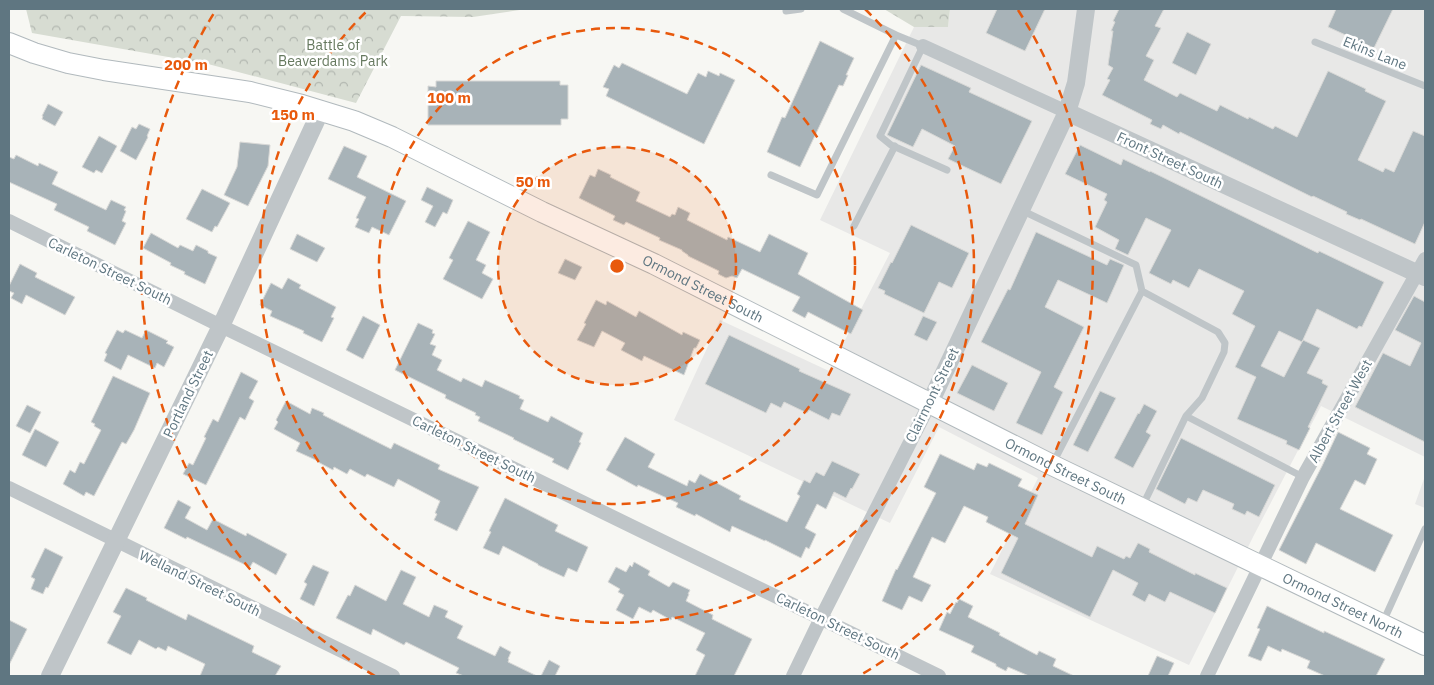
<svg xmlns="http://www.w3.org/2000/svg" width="1434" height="685" font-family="'IBM Plex Sans',sans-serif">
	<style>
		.built { fill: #e8e8e7 }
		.park { fill: url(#park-crowns) }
		.building { fill: #a8b3b8; stroke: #d8d8d6 }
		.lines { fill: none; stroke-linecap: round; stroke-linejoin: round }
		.secondary-casing { stroke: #b1b9bd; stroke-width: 22 }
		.service { stroke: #bfc5c8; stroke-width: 7 }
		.minor { stroke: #bfc5c8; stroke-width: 14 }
		.tertiary { stroke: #bfc5c8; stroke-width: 18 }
		.secondary { stroke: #fff; stroke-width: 20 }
		.ring { fill: none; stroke: #e8590c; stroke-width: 2.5; stroke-dasharray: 9 6 }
		.labels { text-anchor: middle; stroke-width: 5; stroke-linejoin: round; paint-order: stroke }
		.park-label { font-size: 14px; fill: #66795f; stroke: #fff }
		.street-label { font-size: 14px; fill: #5f7681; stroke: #fff }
		.centre { fill: #e8590c; stroke: #fff; stroke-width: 2.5 }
		.ring-label { font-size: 15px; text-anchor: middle; font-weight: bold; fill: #e8590c; stroke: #fff; stroke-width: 5; stroke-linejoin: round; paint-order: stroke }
	</style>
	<defs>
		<pattern id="park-crowns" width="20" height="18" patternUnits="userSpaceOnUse" patternTransform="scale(1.25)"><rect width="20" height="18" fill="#d7dcd2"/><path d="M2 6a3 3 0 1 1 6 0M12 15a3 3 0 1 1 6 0" fill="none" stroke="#b2b7b0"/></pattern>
	</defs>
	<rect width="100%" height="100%" fill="#f7f7f3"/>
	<path class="built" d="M950,9H1425V457L1321,406L1253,537L1189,665L990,574L1038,478L939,427L890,523L674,420L720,320L829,371L890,253L820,220L914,27H948Z
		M1425,476V508L1415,504Z"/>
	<path class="park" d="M26,9H526L473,17L401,16L356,103L208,64L32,33Z
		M884,9H950L948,27H914Z"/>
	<path class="building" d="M997,9H1045L1025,51L986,33Z
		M1119,9H1164L1155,26L1161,28L1146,56L1154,60L1144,80L1177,97L1180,93L1217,111L1220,105L1248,119L1249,117L1273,129L1275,126L1297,137L1328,71L1366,89L1365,91L1386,101L1358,160L1383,172L1385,168L1394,172L1413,131L1425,136V222L1415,244L1361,219L1360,220L1346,214L1347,212L1313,196L1312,197L1180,132L1179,134L1163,125L1161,129L1150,124L1152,120L1102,95L1110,80L1107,79L1113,68L1108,65L1113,31H1111L1115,22L1113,21Z
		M1336,9H1393L1374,48L1328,27Z
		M1187,32L1211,44L1196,75L1172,63Z
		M820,41L854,58L846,75H848L843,86L839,85L800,167L767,152L782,117L785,118Z
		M622,63L687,94L698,73L706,77L708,71L719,76L720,73L735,80L704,144L606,96L609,89L603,87L614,65L619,68Z
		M921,65L971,88L969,92L1032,121L1001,184L948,159L955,146L922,129L913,147L887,135Z
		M436,81H560V85H568V119H561V125H428V86L436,87Z
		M48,104L63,112L55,126L42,119L43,116H42Z
		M139,124L150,129L147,136L148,137L136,160L120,151L132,127L136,129Z
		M99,136L117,146L102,173L96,170L94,173L82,167Z
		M240,142L270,145L268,166L248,206L224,195L237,167Z
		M1080,145L1121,165L1123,159L1150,172V171L1318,253L1319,251L1384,282L1362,327L1359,326L1357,329L1317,309L1302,342L1279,331L1261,366L1284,377L1303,340L1320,348L1307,373L1323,380L1322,383L1328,386L1308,427L1310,428L1299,450L1286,444L1287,441L1237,419L1256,377L1235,367L1255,326L1232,314L1244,291L1199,269L1189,288L1173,280L1171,284L1149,273L1171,230L1146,218L1128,255L1115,249L1119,240L1095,227L1107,202L1104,200L1107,194L1065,174Z
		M344,146L367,156L357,177L406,201L389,235L372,227L369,233L355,227L359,219L356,218L366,197L328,179Z
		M16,155L38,166L39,163L58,172L52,184L106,210L111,200L126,207L124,210L126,211L122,221L126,223L115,245L87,231L89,227L54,210L57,204L9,182V157L14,159Z
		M598,169L611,175L610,177L640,192L636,201L670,217L672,214L675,215L678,207L690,213L687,220L727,240L728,237L760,252L769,234L808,253L798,274L863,310L851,334L808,312L805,318L792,311L800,297L742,269L737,278L732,276L726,278L718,274L719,271L688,256V255L682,251V250L659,240L660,238L626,222L624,225L613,220L615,216L579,198L590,175L595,177Z
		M427,187L453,200L447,214L443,212L435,227L425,222L433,206L421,200Z
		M202,189L230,203L217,227L215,226L212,232L186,219Z
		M468,221L490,232L476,260L486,265L482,273L493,279L482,299L443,279L453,260L449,258Z
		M911,225L969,253L952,288L939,282L924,313L884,294L885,291L878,288L891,262L892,263Z
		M1036,232L1107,265L1110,259L1124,265L1107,303L1058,280L1045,307L1084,327L1054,387L1063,392L1042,435L1016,423L1041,372L981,342L1008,289L1010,290Z
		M151,233L178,248L180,245L193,251L196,245L208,251V253L217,257L205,284L184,274L185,272L170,265L171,263L143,248Z
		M297,234L325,248L317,262L290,249Z
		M565,259L582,267L575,280L558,273Z
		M20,264L37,273L35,277L75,297L65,315L26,295L22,304L11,298L14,293L9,291V286Z
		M288,278L301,285L299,288L336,307L331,317L334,318L322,342L303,333L304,331L270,316L272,311L260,305L271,283L282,289Z
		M1414,296L1425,302V442L1355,407L1383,353L1410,366L1421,343L1395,330Z
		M596,300L606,305L607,301L636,317L639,311L682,335L683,332L700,340L696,348H694L684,375L644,356L642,361L621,350L625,343L602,331L594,347L577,340L586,324L584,323Z
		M363,316L380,325L363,359L346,350Z
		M923,316L937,322L927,341L914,335Z
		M418,323L433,330L432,333L435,334L430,344L436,346L432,355L442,360L437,370L461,382L463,378L482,387L485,380L520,396L519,398L524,400L520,409L548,422L551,416L583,433L579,442L581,443L568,470L552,462L554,459L513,439L514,438L478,421L480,417L475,415L476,413L445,398L446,395L395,370Z
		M117,330L123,333L125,330L142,338L146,330L168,341L166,343L174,347L164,367L157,363L155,368L128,355L121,370L104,361L107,354L105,353Z
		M729,335L800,369L799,371L851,394L840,416L832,413L829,420L809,410L807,413L784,402L781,408L771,403L766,413L705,384Z
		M972,365L1008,383L994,411L957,393Z
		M241,372L258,381L249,398L254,401L245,420L240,417L206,485L183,474L189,463L193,465L206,438L204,437L213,419L218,422Z
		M113,376L150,393L134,430L126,444L122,442L94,496L86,492L84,496L63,484L70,470L75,473L80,462L84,464L101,430L94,426L95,424L91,422Z
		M1100,391L1116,398L1088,452L1073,445Z
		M286,401L310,414L312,408L324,413L323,415L391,449L394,443L440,465L438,469L479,487L457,531L434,520L437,514L435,513L440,501L398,479L394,487L367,474L365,477L350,469L347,474L334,467L333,470L318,462V461L296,451L300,443L274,429L278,422L276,420Z
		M1144,404L1157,411L1146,432L1151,435L1133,468L1114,458L1138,413L1139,414Z
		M27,405L41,412L30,433L16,426Z
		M35,429L59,442L46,467L22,455Z
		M1338,432L1370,448L1367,454L1377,459L1365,485L1355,480L1340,509L1393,535L1375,572L1316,543L1306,564L1279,550L1322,466Z
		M625,437L655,454L648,467L687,486L689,480L695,483L700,474L741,496L739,499L787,522L800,496L797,494L804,480L810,483L816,472L824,476L832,461L860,474L852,489L851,488L846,498L834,492L826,509L817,504L805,528L816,534L809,549L806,547L801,558L765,540V541L732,526L730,532L696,514L695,516L676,507L678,503L638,485L637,487L606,470Z
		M1181,438L1275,485L1259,517L1247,511L1245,515L1232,509L1234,504L1203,490L1197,502L1188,498L1185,504L1156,489Z
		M940,454L974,470L977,463L987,467L989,463L1022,479L1018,486L1038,495L1025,524L1092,557L1097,546L1124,559L1126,556L1130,558L1138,543L1150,549L1149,552L1195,575V573L1227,588L1215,613L1170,592L1165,602L1149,594L1145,602L1132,595L1138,583L1113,570L1090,617L1001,573L1018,538L986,522L988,517L964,506L945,543L932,537L913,577L931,585L922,602L909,596L902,610L882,601L896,569L897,570L936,493L924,487Z
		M505,498L558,525L555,531L588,547L577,572L568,568L564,577L538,565V564L503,546L499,555L483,548L491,532L489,531Z
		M178,500L191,507L185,518L207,530L213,519L246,536L247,533L287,554L276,575L253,562L250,567L187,537L186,539L164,528Z
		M45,548L63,557L48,588L46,587L43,594L31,589L35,579L31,577Z
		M634,562L650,571L648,575L669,587L673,582L690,590L688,594H689L686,601L713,615L712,619L752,639L734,676H695L705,655L696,650L705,633L672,617L671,620L653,610L651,613L639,607L633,619L616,610L624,595L618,592L620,589L608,582L616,567L626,572L630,565L632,567Z
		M313,565L329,572L314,606L300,599L307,584L304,582Z
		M401,570L416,577L403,604L429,617L434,605L448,611L445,617L463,626L457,638L495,656L500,646L511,652L508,659H509L508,662L537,676H464L456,673L459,668L406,642L404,645L373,629L371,635L336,618L348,595L350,596L355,585L386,601Z
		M126,588L147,598L146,600L186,620L188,614L254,646L252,652L281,666L275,676H200L205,664L168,646L166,651L158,647L156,649L139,640L131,655L107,643L121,616L113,612Z
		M959,599L973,606L968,617L1000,633L999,635L1037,655L1039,651L1056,659L1053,666L1074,676H1029L1008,667L1006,671L996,666V664L971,652L974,646L939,630L947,612L950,614L956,602L957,603Z
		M1267,606L1324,633V631L1385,659L1376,676H1325L1307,668L1310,661L1282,649L1281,652L1268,646L1261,661L1248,656L1260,629L1257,628Z
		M9,620L27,629L9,665Z
		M1157,656L1174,663L1168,676H1148Z
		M549,660L560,666L555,676H541Z"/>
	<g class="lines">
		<defs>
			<g id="secondary">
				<path id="s1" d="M9,43L34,53L68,63L104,70L250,92L302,105L354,121L392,137L542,212L654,264L1052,465L1425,645"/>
			</g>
		</defs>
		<use href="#secondary" class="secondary-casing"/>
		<path class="service" d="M843,9L896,35L923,46L880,136L891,145L947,170
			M786,11L801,9
			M1315,42L1425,86
			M771,175L817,195L896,35
			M1021,210L1136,265L1142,291L1053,463
			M854,226L895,146
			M1186,416L1303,477
			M1142,507L1186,416L1202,398L1224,352L1225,343L1218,332L1142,291
			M1383,622L1425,529"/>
		<path class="minor" d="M923,46L1067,112
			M9,221L221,326L939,676
			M9,488L393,676
			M793,676L821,618L930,403
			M1207,676L1303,477L1425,259"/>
		<path class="tertiary" d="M1067,112L1425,277
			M930,403L1067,112L1076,83L1086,9
			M50,676L221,326L321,110"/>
		<use href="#secondary" class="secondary"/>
	</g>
	<circle cx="617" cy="266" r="119" fill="#e8590c" fill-opacity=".12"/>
	<g class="ring">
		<circle cx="617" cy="266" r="119"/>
		<circle cx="617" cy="266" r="238"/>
		<path d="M865 9A357 357 0 1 1 369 9"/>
		<path d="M375 676A476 476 0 0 1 216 10M1018 10A476 476 0 0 1 859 676"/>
	</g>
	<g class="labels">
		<g class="park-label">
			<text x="333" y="50">Battle of<tspan x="333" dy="16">Beaverdams Park</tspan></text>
		</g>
		<g class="street-label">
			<text transform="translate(1375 53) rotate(22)" y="5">Ekins Lane</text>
			<text transform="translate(1170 160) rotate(25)" y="5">Front Street South</text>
			<text transform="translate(110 271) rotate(26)" y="5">Carleton Street South</text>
			<text dy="5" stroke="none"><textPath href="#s1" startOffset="742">Ormond Street South</textPath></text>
			<text transform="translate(188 394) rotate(-64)" y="5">Portland Street</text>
			<text transform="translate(932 395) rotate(-64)" y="5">Clairmont Street</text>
			<text transform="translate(1340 411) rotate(-61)" y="5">Albert Street West</text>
			<text transform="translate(474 449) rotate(26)" y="5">Carleton Street South</text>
			<text dy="5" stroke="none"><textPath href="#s1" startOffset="1148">Ormond Street South</textPath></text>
			<text transform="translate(200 583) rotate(26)" y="5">Welland Street South</text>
			<text dy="5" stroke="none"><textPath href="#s1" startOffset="1456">Ormond Street North</textPath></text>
			<text transform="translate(838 626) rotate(26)" y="5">Carleton Street South</text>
		</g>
	</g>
	<circle cx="617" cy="266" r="8" class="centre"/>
	<g class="ring-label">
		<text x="186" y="70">200 m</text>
		<text x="449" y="103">100 m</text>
		<text x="293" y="120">150 m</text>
		<text x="533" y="187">50 m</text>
	</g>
	<rect width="1434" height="685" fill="none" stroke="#5f7681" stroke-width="20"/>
</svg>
